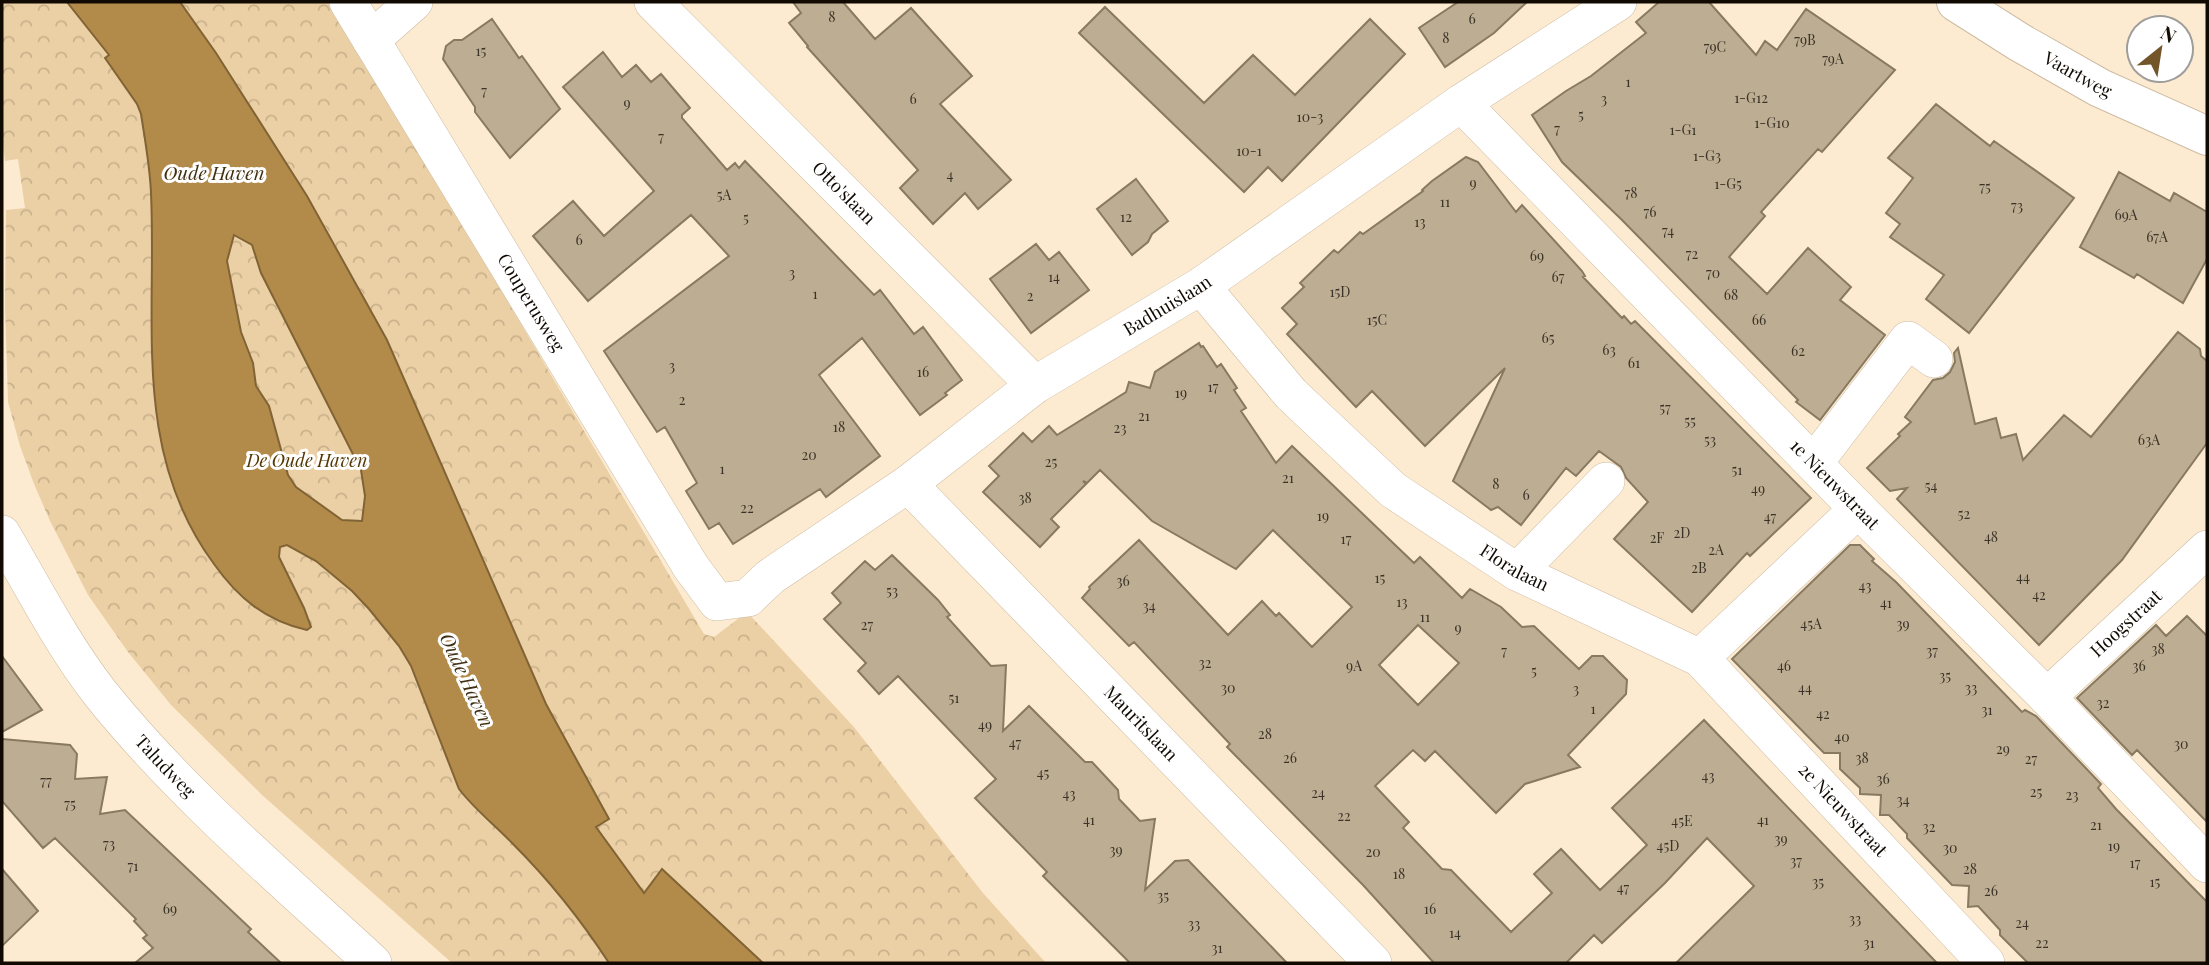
<svg xmlns="http://www.w3.org/2000/svg" width="2209" height="965" font-family="'Playfair Display',serif">
	<style>
		.forest { fill: url(#forest-crowns) }
		.water { fill: #b28a4a; stroke: #816435; stroke-width: 2; fill-rule: evenodd }
		.building { fill: #bdad93; stroke: #887961; stroke-width: 2; fill-rule: evenodd }
		.lines { fill: none; stroke-linecap: round; stroke-linejoin: round }
		.street-casing { stroke: #cdbca2; stroke-width: 38 }
		.secondary-casing { stroke: #cdbca2; stroke-width: 40 }
		.street { stroke: #fff; stroke-width: 37 }
		.secondary { stroke: #fff; stroke-width: 38 }
		.labels { text-anchor: middle; stroke-width: 6; stroke-linejoin: round; paint-order: stroke }
		.number-label { font-size: 14px; fill: #3b3327 }
		.street-label { font-size: 18px; fill: #100a03; stroke: #fff }
		.park-label { font-size: 18px; font-style: italic; fill: #533700; stroke: #fff }
		.water-label { font-size: 19px; font-style: italic; fill: #412f12; stroke: #fff }
	</style>
	<defs>
		<pattern id="forest-crowns" width="20" height="18" patternUnits="userSpaceOnUse" patternTransform="scale(1.75)"><rect width="20" height="18" fill="#ecd0a5"/><path d="M2 6a3 3 0 1 1 6 0M12 15a3 3 0 1 1 6 0" fill="none" stroke="#c9b18c"/></pattern>
	</defs>
	<rect width="100%" height="100%" fill="#fdebd1"/>
	<path class="forest" d="M2,2H331L704,634L714,637L747,612L854,727L983,893L1046,963H452L262,795L171,705L128,652L88,595L50,521L34,484L20,446L8,402L5,307L6,210L25,208L18,159L5,161L2,136Z"/>
	<path class="water" d="M67,2H180L216,53L307,196L387,340L546,704L609,819L596,827L644,893L662,869L763,963H609C581,920 550,881 513,844C495,825 475,810 459,789L411,666L399,646L369,609L352,591L316,561L287,545L280,547L279,557L304,608L311,627L307,630C266,621 238,598 214,564C131,452 157,322 151,193C150,167 145,140 141,114L137,104L105,58L109,55ZM234,235L252,245L261,273L361,470L365,496L362,521L342,520L296,487L288,475L269,406L256,386L253,363L241,332L227,261Z"/>
	<path class="building" d="M793,2H843L875,39L911,8L972,76L940,104L1011,180L978,209L965,193L933,224L900,188L918,170L807,47L808,46L789,23L801,13Z
		M1458,2H1527L1494,33L1445,67L1419,28Z
		M1659,2H1709L1756,55L1765,41L1777,50L1806,9L1895,70L1822,152L1818,149L1761,212L1765,216L1729,257L1767,294L1808,248L1851,287L1840,300L1885,335L1820,420L1796,402L1798,400L1730,330L1622,220L1562,162L1532,115L1566,91L1591,76L1646,33L1636,22Z
		M1105,7L1204,103L1253,55L1295,95L1370,19L1405,54L1282,181L1268,167L1244,192L1079,33Z
		M492,19L519,58L522,56L560,109L510,158L475,112V107L443,59L446,46L454,40H462Z
		M603,52L622,77L636,65L651,82L661,74L690,108L682,115V118L727,170L735,163L739,168L745,161L874,295L880,290L914,334L923,327L962,380L945,393L947,395L920,415L862,338L819,375L880,456L826,497L820,489L733,544L719,523L709,529L686,491L697,483L665,427L657,432L604,351L729,256L691,215L588,301L533,236L573,201L604,236L654,191L563,87Z
		M1936,104L1990,146L1994,141L2074,198L1969,333L1926,299L1944,275L1890,237L1900,224L1886,213L1913,178L1888,158Z
		M1466,157L1478,162L1516,212L1522,205L1582,271L1585,276L1583,277L1622,318L1624,316L1631,324L1635,321L1811,498L1750,556L1747,553L1692,612L1614,539L1648,502L1626,478L1621,467L1599,451L1576,476L1566,468L1521,525L1498,507L1491,510L1453,481L1505,368L1425,446L1372,391L1356,407L1287,334L1297,324L1282,308L1304,287L1300,283L1334,250L1338,253L1360,232L1363,234L1423,191L1422,190L1432,181Z
		M2119,172L2170,201L2174,193L2207,212V259L2183,303L2137,274L2134,278L2080,247Z
		M1136,179L1168,221L1152,234L1148,242L1132,255L1097,209Z
		M1036,244L1049,260L1059,252L1089,290L1031,333L990,279Z
		M2178,332L2200,349L2201,356L2207,361V443L2122,560L2039,645L1897,499L1907,488L1890,491L1867,468L1900,436L1898,434L1911,422L1905,417L1933,380L1943,378L1950,372L1955,362L1954,353L1958,348L1975,424L1996,418L2001,438L2016,434L2023,460L2064,415L2091,437Z
		M1199,343L1201,347L1203,346L1217,367L1221,364L1237,388L1234,390L1246,408L1241,411L1276,463L1292,446L1414,563L1420,557L1462,598L1470,589L1501,607L1522,627L1534,626L1579,669L1592,656H1603L1627,680L1626,694L1568,755L1580,767L1525,784L1496,813L1435,751L1425,761L1413,750L1375,786L1409,822L1403,828L1442,869L1451,870L1511,932L1552,893L1534,874L1561,849L1600,890L1647,845L1612,808L1704,720L1937,963H1676L1754,886L1707,838L1665,883L1602,943L1594,935L1566,963H1434L1363,885L1227,747L1230,744L1134,642L1129,646L1082,598L1090,589L1089,587L1139,540L1228,635L1262,601L1276,616L1279,613L1312,647L1352,607L1273,530L1236,569L1152,521L1100,470L1087,483L1083,481L1086,484L1051,519L1059,527L1040,547L983,492L999,476L989,466L1023,433L1032,442L1049,426L1057,435L1126,392L1129,382L1150,388L1155,372ZM1418,625L1459,663L1418,705L1379,665Z
		M1850,545H1860L1874,559L1872,561L1896,582L2022,712L2025,710L2036,716L2101,784L2098,788L2116,809L2207,902V963H2028L2000,935V930L1978,906L1968,907L1969,886L1952,885L1907,838V834L1889,815H1880L1881,795L1860,794V788L1840,769V753H1824L1732,659Z
		M892,555L938,600L950,615L947,617L991,666L1006,665L1003,731L1029,706L1085,762H1092L1118,790L1119,799L1140,821L1155,819L1145,890L1175,861L1188,860L1287,963H1130L1043,876L1047,872L975,798L996,779L898,676L879,694L858,671L866,663L824,619L841,603L832,593L865,561L875,570Z
		M2187,616L2207,636V822L2137,750L2132,755L2077,698L2156,625L2166,636Z
		M2,656L42,710L2,732Z
		M2,739L70,745L77,754L75,779L107,777L100,814L125,810L251,929L248,932L281,963H135L153,948L143,938L147,935L134,921L136,919L55,838L43,848L2,801Z
		M2,869L38,911L2,946Z"/>
	<g class="lines">
		<defs>
			<g id="street">
				<path id="s1" d="M348,2L691,567L717,602L748,598L770,577L908,484L1035,385L1201,286L1461,103L1618,2"/>
				<path id="s2" d="M653,2L1035,385"/>
				<path d="M371,40L414,2"/>
				<path id="s3" d="M1461,103L1858,509L2047,697L2207,864"/>
				<path id="s4" d="M1201,286L1291,394L1393,490L1517,572L1700,658L1986,963"/>
				<path d="M1814,463L1908,340L1934,359"/>
				<path id="s5" d="M908,484L1373,963"/>
				<path id="s6" d="M2,534C33,587 62,644 100,693C180,793 280,877 373,963"/>
				<path d="M1517,572L1606,481"/>
				<path d="M1700,658L1858,509"/>
				<path id="s7" d="M2047,697L2207,549"/>
			</g>
			<g id="secondary">
				<path id="s8" d="M1956,2L2019,42L2100,88L2207,136"/>
			</g>
		</defs>
		<use href="#street" class="street-casing"/>
		<use href="#secondary" class="secondary-casing"/>
		<use href="#street" class="street"/>
		<use href="#secondary" class="secondary"/>
	</g>
	<g class="labels">
		<g class="number-label">
			<text x="832" y="22">8</text>
			<text x="1472" y="24">6</text>
			<text x="1446" y="43">8</text>
			<text x="1805" y="45">79B</text>
			<text x="1715" y="52">79C</text>
			<text x="481" y="56">15</text>
			<text x="1833" y="64">79A</text>
			<text x="1628" y="87">1</text>
			<text x="484" y="96">7</text>
			<text x="1751" y="103">1-G12</text>
			<text x="913" y="104">6</text>
			<text x="1604" y="104">3</text>
			<text x="627" y="108">9</text>
			<text x="1581" y="120">5</text>
			<text x="1310" y="122">10-3</text>
			<text x="1772" y="128">1-G10</text>
			<text x="1557" y="134">7</text>
			<text x="1683" y="135">1-G1</text>
			<text x="661" y="142">7</text>
			<text x="1249" y="156">10-1</text>
			<text x="1707" y="161">1-G3</text>
			<text x="950" y="180">4</text>
			<text x="1473" y="188">9</text>
			<text x="1728" y="189">1-G5</text>
			<text x="1985" y="192">75</text>
			<text x="1631" y="198">78</text>
			<text x="724" y="200">5A</text>
			<text x="1445" y="207">11</text>
			<text x="2017" y="211">73</text>
			<text x="1650" y="217">76</text>
			<text x="2126" y="220">69A</text>
			<text x="1126" y="222">12</text>
			<text x="746" y="223">5</text>
			<text x="1420" y="227">13</text>
			<text x="1668" y="236">74</text>
			<text x="2157" y="242">67A</text>
			<text x="579" y="245">6</text>
			<text x="1692" y="259">72</text>
			<text x="1537" y="261">69</text>
			<text x="792" y="278">3</text>
			<text x="1713" y="278">70</text>
			<text x="1054" y="282">14</text>
			<text x="1558" y="282">67</text>
			<text x="1340" y="297">15D</text>
			<text x="815" y="299">1</text>
			<text x="1731" y="300">68</text>
			<text x="1030" y="301">2</text>
			<text x="1377" y="325">15C</text>
			<text x="1759" y="325">66</text>
			<text x="1548" y="343">65</text>
			<text x="1609" y="355">63</text>
			<text x="1798" y="356">62</text>
			<text x="1634" y="368">61</text>
			<text x="672" y="371">3</text>
			<text x="923" y="377">16</text>
			<text x="1213" y="392">17</text>
			<text x="1181" y="398">19</text>
			<text x="682" y="405">2</text>
			<text x="1665" y="413">57</text>
			<text x="1144" y="421">21</text>
			<text x="1690" y="426">55</text>
			<text x="839" y="432">18</text>
			<text x="1120" y="433">23</text>
			<text x="1710" y="445">53</text>
			<text x="2149" y="445">63A</text>
			<text x="809" y="460">20</text>
			<text x="1051" y="467">25</text>
			<text x="722" y="474">1</text>
			<text x="1737" y="475">51</text>
			<text x="1288" y="483">21</text>
			<text x="1496" y="489">8</text>
			<text x="1931" y="491">54</text>
			<text x="1758" y="494">49</text>
			<text x="1526" y="500">6</text>
			<text x="1025" y="503">38</text>
			<text x="747" y="513">22</text>
			<text x="1964" y="519">52</text>
			<text x="1323" y="521">19</text>
			<text x="1770" y="522">47</text>
			<text x="1682" y="538">2D</text>
			<text x="1991" y="542">48</text>
			<text x="1657" y="543">2F</text>
			<text x="1346" y="544">17</text>
			<text x="1716" y="555">2A</text>
			<text x="1699" y="573">2B</text>
			<text x="2023" y="582">44</text>
			<text x="1380" y="583">15</text>
			<text x="1123" y="586">36</text>
			<text x="1865" y="591">43</text>
			<text x="892" y="596">53</text>
			<text x="2039" y="600">42</text>
			<text x="1402" y="607">13</text>
			<text x="1886" y="608">41</text>
			<text x="1149" y="611">34</text>
			<text x="1425" y="622">11</text>
			<text x="1811" y="629">45A</text>
			<text x="1903" y="629">39</text>
			<text x="867" y="630">27</text>
			<text x="1458" y="633">9</text>
			<text x="2158" y="654">38</text>
			<text x="1504" y="656">7</text>
			<text x="1932" y="656">37</text>
			<text x="1205" y="668">32</text>
			<text x="1354" y="671">9A</text>
			<text x="1784" y="671">46</text>
			<text x="2139" y="671">36</text>
			<text x="1534" y="676">5</text>
			<text x="1945" y="681">35</text>
			<text x="1228" y="693">30</text>
			<text x="1805" y="693">44</text>
			<text x="1971" y="693">33</text>
			<text x="1576" y="694">3</text>
			<text x="954" y="703">51</text>
			<text x="2103" y="708">32</text>
			<text x="1593" y="714">1</text>
			<text x="1987" y="715">31</text>
			<text x="1823" y="719">42</text>
			<text x="985" y="730">49</text>
			<text x="1265" y="739">28</text>
			<text x="1842" y="742">40</text>
			<text x="1015" y="748">47</text>
			<text x="2181" y="749">30</text>
			<text x="2003" y="754">29</text>
			<text x="1290" y="763">26</text>
			<text x="1862" y="763">38</text>
			<text x="2031" y="764">27</text>
			<text x="1043" y="778">45</text>
			<text x="1708" y="781">43</text>
			<text x="1883" y="784">36</text>
			<text x="46" y="786">77</text>
			<text x="2036" y="797">25</text>
			<text x="1318" y="798">24</text>
			<text x="1069" y="799">43</text>
			<text x="2072" y="800">23</text>
			<text x="1903" y="805">34</text>
			<text x="70" y="809">75</text>
			<text x="1344" y="821">22</text>
			<text x="1089" y="825">41</text>
			<text x="1763" y="825">41</text>
			<text x="1682" y="826">45E</text>
			<text x="2096" y="830">21</text>
			<text x="1929" y="832">32</text>
			<text x="1781" y="844">39</text>
			<text x="109" y="849">73</text>
			<text x="1668" y="851">45D</text>
			<text x="2114" y="851">19</text>
			<text x="1950" y="853">30</text>
			<text x="1116" y="855">39</text>
			<text x="1373" y="857">20</text>
			<text x="1796" y="866">37</text>
			<text x="2135" y="868">17</text>
			<text x="133" y="871">71</text>
			<text x="1970" y="874">28</text>
			<text x="1399" y="879">18</text>
			<text x="1818" y="887">35</text>
			<text x="2155" y="887">15</text>
			<text x="1623" y="893">47</text>
			<text x="1991" y="896">26</text>
			<text x="1163" y="901">35</text>
			<text x="170" y="914">69</text>
			<text x="1430" y="914">16</text>
			<text x="1855" y="924">33</text>
			<text x="2022" y="928">24</text>
			<text x="1194" y="929">33</text>
			<text x="1455" y="938">14</text>
			<text x="1869" y="948">31</text>
			<text x="2042" y="948">22</text>
			<text x="1217" y="953">31</text>
		</g>
		<g class="street-label">
			<text dy="6" stroke="none"><textPath href="#s8" startOffset="142">Vaartweg</textPath></text>
			<text dy="6" stroke="none"><textPath href="#s2" startOffset="270">Otto'slaan</textPath></text>
			<text dy="6" stroke="none"><textPath href="#s1" startOffset="352">Couperusweg</textPath></text>
			<text dy="6" stroke="none"><textPath href="#s1" startOffset="1248">Badhuislaan</textPath></text>
			<text dy="6" stroke="none"><textPath href="#s3" startOffset="534">1e Nieuwstraat</textPath></text>
			<text dy="6" stroke="none"><textPath href="#s4" startOffset="425">Floralaan</textPath></text>
			<text dy="6" stroke="none"><textPath href="#s7" startOffset="108">Hoogstraat</textPath></text>
			<text dy="6" stroke="none"><textPath href="#s5" startOffset="334">Mauritslaan</textPath></text>
			<text dy="6" stroke="none"><textPath href="#s6" startOffset="285">Taludweg</textPath></text>
			<text dy="6" stroke="none"><textPath href="#s4" startOffset="840">2e Nieuwstraat</textPath></text>
		</g>
		<g class="park-label">
			<text x="307" y="467">De Oude Haven</text>
		</g>
		<g class="water-label">
			<text x="214" y="180">Oude Haven</text>
			<text transform="translate(467 680) rotate(65)" y="7">Oude Haven</text>
		</g>
	</g>
	<rect width="2209" height="965" fill="none" stroke="#100a03" stroke-width="7"/>
	<g transform="translate(2160 49) rotate(30)"><circle r="33" fill="#ffffff" stroke="#9f9d9a" stroke-width="2"/>
	<path d="M0-5L12 26L0 18L-12 26Z" fill="#725629"/>
	<text y="-10" font-size="19" font-weight="bold" text-anchor="middle" fill="#100a03">N</text>
	</g>
</svg>
